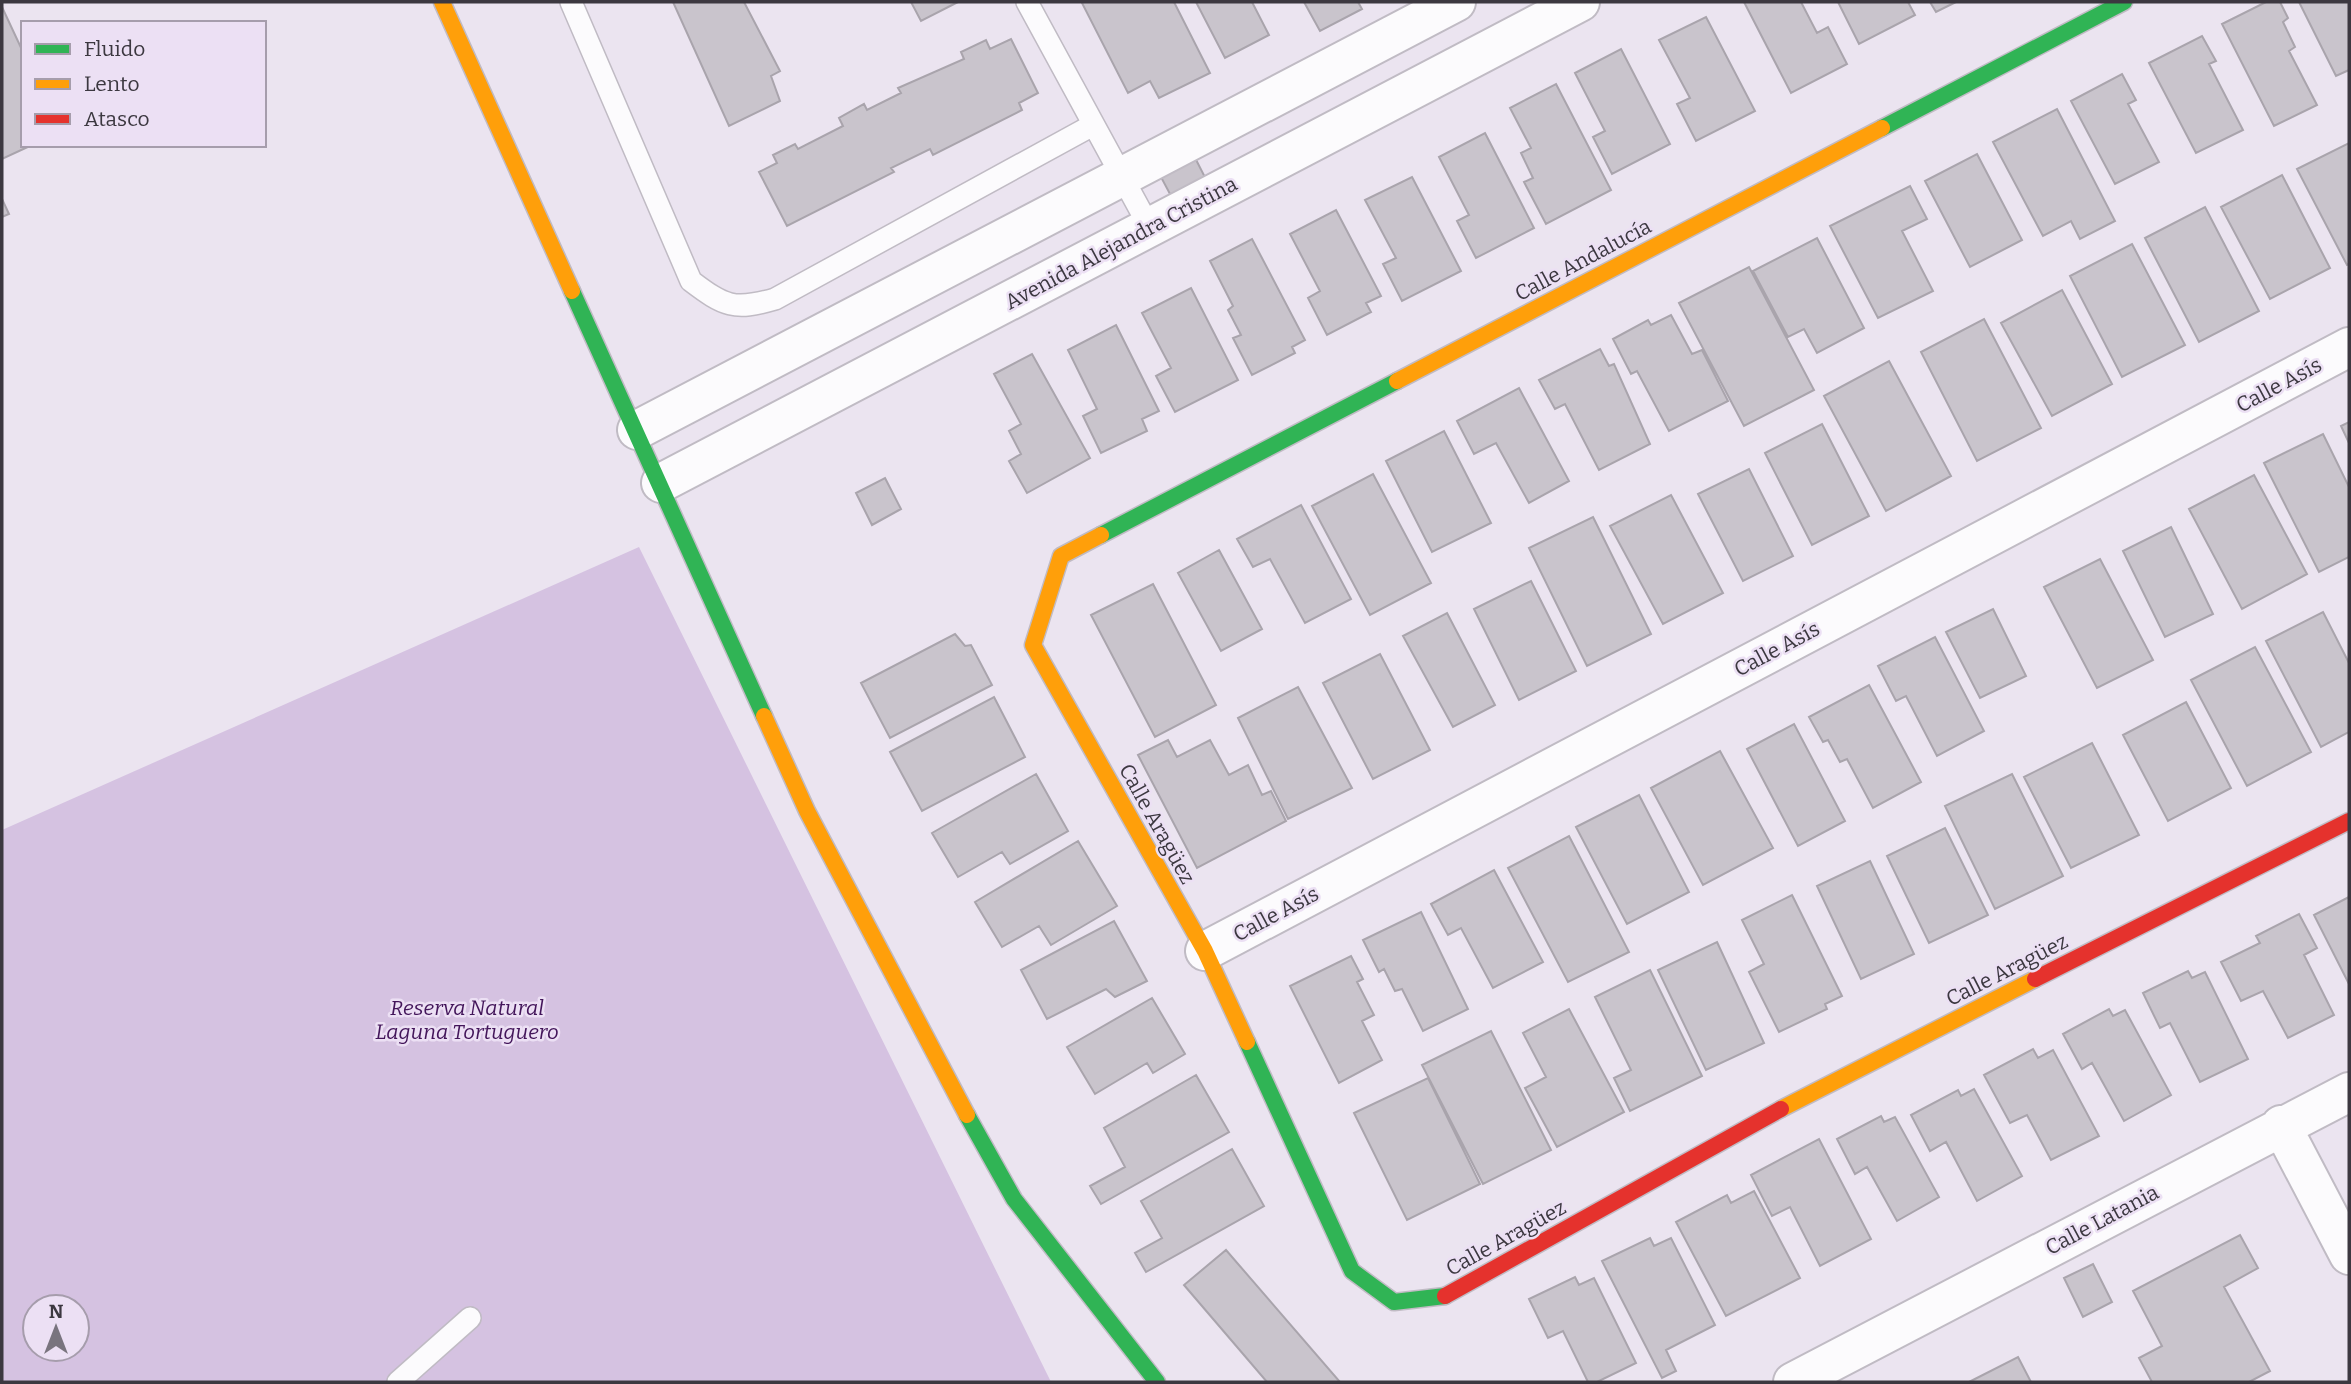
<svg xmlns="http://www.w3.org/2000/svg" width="2351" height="1384" font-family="Bitter,serif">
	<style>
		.green { fill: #d5c2e1; fill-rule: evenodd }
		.building { fill: #c9c4cc; stroke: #a9a4ac; stroke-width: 2 }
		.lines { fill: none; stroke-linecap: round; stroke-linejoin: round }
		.lane-casing { stroke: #c0bbc4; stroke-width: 24 }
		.street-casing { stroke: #c0bbc4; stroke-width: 42 }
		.fast-casing { stroke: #c0bbc4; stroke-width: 19 }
		.slow-casing { stroke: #c0bbc4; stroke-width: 19 }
		.jam-casing { stroke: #c0bbc4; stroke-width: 19 }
		.lane { stroke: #fcfbfd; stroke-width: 21 }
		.street { stroke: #fcfbfd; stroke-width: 38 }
		.fast { stroke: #30b455; stroke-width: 16 }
		.slow { stroke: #ff9f0a; stroke-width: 16 }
		.jam { stroke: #e5322d; stroke-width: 16 }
		.labels { text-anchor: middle; stroke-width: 5; stroke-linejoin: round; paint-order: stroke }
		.street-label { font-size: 21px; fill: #3c3840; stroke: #ece0f4 }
		.park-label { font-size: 21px; font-style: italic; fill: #43155a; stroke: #ece0f4 }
	</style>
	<rect width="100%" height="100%" fill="#ebe4f0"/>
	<path class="green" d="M639,547L1051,1382H2V830ZM35,1307H77V1349H35Z"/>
	<path class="building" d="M673,2H744L780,71L771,76L780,101L729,126Z
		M911,2H958L921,21Z
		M1084,2H1174L1210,73L1159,98L1150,81L1128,93L1082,3Z
		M1196,2H1252L1269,35L1225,58Z
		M1304,2H1358L1362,9L1320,31Z
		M1744,2H1801L1817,33L1828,27L1847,64L1791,93Z
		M1838,2H1908L1915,15L1859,44Z
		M1930,2H1956L1936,12Z
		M2266,2H2280L2288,18L2283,22L2295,47L2289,51L2317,105L2274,126L2222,24Z
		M2299,2H2349V70L2336,76Z
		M2,7L23,52V145H32L2,159Z
		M1706,17L1755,111L1696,141L1677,104L1690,98L1659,40Z
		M2202,36L2216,61L2209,64L2243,130L2196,153L2149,63Z
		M1011,39L1038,93L1019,103L1022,110L933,155L930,149L891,168L894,172L787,226L759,172L777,163L773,155L795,144L798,149L843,126L839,118L864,104L867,110L901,93L898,88L964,59L961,52L986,40L990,49Z
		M1621,49L1670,144L1612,174L1593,137L1605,131L1575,73Z
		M2122,74L2136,100L2128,104L2159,162L2115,184L2071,101Z
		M1556,84L1611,190L1546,224L1524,182L1533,178L1521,153L1531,148L1510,108Z
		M2057,109L2115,221L2080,239L2071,221L2043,236L1993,142Z
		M1485,133L1534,228L1476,258L1457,221L1469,215L1439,157Z
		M2349,143V264L2347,265L2297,169Z
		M1189,146L1212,191L1178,209L1154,164Z
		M1977,154L2022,240L1970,267L1925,181Z
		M2282,175L2330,268L2270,299L2221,207Z
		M1412,177L1461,271L1402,301L1383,264L1396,258L1365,200Z
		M1910,186L1927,219L1902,231L1933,291L1878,318L1830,226Z
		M2,199L9,214L2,217Z
		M2205,207L2259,311L2199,342L2145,238Z
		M1336,210L1381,296L1366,303L1371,312L1327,335L1308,298L1320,291L1290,234Z
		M1817,238L1864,328L1817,353L1804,329L1788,337L1753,271Z
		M1252,239L1305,340L1292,347L1295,353L1252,375L1233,338L1241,335L1228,310L1233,306L1210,261Z
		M2132,244L2185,345L2122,377L2070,276Z
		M1749,267L1814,390L1744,426L1679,303Z
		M1191,288L1238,380L1175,412L1156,376L1171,368L1142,313Z
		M2062,290L2112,384L2052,416L2001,323Z
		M1671,315L1692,354L1702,350L1728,401L1669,431L1637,371L1631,374L1613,339L1648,320L1651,325Z
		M1984,319L2041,428L1977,461L1921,352Z
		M1116,325L1159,411L1142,419L1147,431L1101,453L1083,416L1097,409L1068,350Z
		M1600,349L1609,366L1614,364L1650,444L1599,470L1565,404L1555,409L1539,380Z
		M1032,354L1090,458L1027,493L1009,461L1021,454L1009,431L1021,424L994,374Z
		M1889,361L1951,476L1886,511L1824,396Z
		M1519,388L1569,481L1529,503L1496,443L1474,454L1457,421Z
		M2349,422V443L2341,426Z
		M1822,424L1869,516L1812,545L1765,453Z
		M1444,431L1491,523L1432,552L1386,461Z
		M2323,434L2349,487V557L2319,572L2264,463Z
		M1749,469L1793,556L1743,581L1698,494Z
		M1373,474L1431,583L1370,615L1312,506Z
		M2254,475L2307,574L2242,609L2189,509Z
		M885,478L901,509L872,525L856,493Z
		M1671,495L1723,593L1663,624L1610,526Z
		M1301,505L1351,599L1305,623L1270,559L1253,567L1237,539Z
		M1593,517L1651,634L1587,666L1529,548Z
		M2171,527L2213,614L2165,637L2123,551Z
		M1219,550L1262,629L1221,651L1178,573Z
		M2100,559L2153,660L2097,688L2044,587Z
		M1531,581L1576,671L1519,700L1474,609Z
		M1153,584L1216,705L1155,737L1091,615Z
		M1993,609L2026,676L1980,698L1946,632Z
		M2323,612L2349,663V732L2321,747L2266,641Z
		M1447,613L1495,705L1453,727L1403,636Z
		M955,634L965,646L971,645L992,685L890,738L861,683Z
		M1935,637L1984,731L1937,756L1906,696L1896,701L1878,666Z
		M2255,647L2311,752L2247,786L2191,680Z
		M1380,654L1430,750L1373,779L1323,683Z
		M1869,685L1921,782L1873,808L1847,759L1840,762L1828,740L1823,742L1809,717Z
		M1298,687L1352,788L1288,819L1238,718Z
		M994,697L1025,757L922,811L890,752Z
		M2186,702L2231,788L2168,821L2123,735Z
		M1794,724L1845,821L1798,846L1747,749Z
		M1168,740L1177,757L1210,740L1229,775L1248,765L1262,795L1271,791L1286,821L1197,868L1138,755Z
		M2092,743L2139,835L2071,868L2024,777Z
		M1720,751L1773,848L1703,885L1651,788Z
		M1036,774L1068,831L1010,864L1002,852L958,877L932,833Z
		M2012,774L2063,876L1995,909L1945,806Z
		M1639,795L1689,892L1627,924L1576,827Z
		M1945,828L1988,915L1929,943L1887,856Z
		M1569,836L1629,952L1568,982L1508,868Z
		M1078,841L1117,906L1051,945L1039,926L1002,947L975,902Z
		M1870,861L1914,954L1861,979L1817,886Z
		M1494,870L1543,962L1493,988L1461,928L1448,935L1431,904Z
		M1792,895L1842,996L1825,1004L1827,1009L1779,1032L1749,972L1764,964L1742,920Z
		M2349,897V984L2314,915Z
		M1421,912L1468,1009L1423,1031L1402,989L1395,991L1384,969L1379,972L1363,940Z
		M2299,914L2317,948L2304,955L2334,1015L2288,1038L2263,991L2241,1001L2221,962L2260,943L2256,936Z
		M1114,921L1147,981L1115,997L1106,989L1047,1019L1021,970Z
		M1717,942L1764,1043L1706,1070L1658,970Z
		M1351,956L1363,979L1357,982L1374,1015L1362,1021L1382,1060L1339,1083L1290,986Z
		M1650,970L1702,1076L1630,1111L1614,1078L1631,1070L1595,997Z
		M2188,971L2192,978L2205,972L2248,1059L2200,1082L2170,1023L2160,1028L2143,993Z
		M1152,998L1185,1054L1153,1073L1147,1063L1095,1094L1067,1047Z
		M1569,1009L1624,1112L1557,1147L1525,1088L1546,1077L1523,1033Z
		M2109,1009L2113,1016L2125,1010L2171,1095L2124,1121L2092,1063L2082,1069L2063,1034Z
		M1491,1031L1551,1150L1483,1184L1422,1065Z
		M2033,1049L2038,1058L2053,1050L2099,1136L2051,1160L2027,1115L2010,1123L1984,1075Z
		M1196,1075L1229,1132L1101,1204L1090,1186L1125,1167L1104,1128Z
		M1428,1078L1480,1184L1407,1220L1354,1113Z
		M1974,1089L2022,1176L1977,1201L1946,1142L1930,1151L1911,1115L1958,1090L1961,1096Z
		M1881,1116L1884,1122L1895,1117L1939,1197L1897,1221L1867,1167L1855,1174L1837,1139Z
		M1819,1139L1871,1239L1820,1266L1790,1207L1772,1216L1751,1175Z
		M1232,1149L1264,1206L1146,1272L1135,1253L1162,1238L1141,1201Z
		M1754,1191L1800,1278L1726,1316L1676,1222L1727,1195L1731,1203Z
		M2240,1235L2258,1268L2224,1287L2270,1371L2249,1382H2152L2139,1358L2162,1346L2133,1291Z
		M1650,1238L1654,1246L1671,1238L1715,1325L1666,1350L1676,1371L1662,1378L1602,1261Z
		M1226,1250L1340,1382H1267L1184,1285Z
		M2093,1264L2112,1302L2083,1317L2064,1278Z
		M1575,1277L1579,1285L1594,1278L1636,1363L1597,1382H1588L1563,1331L1548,1338L1529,1299Z
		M2018,1357L2031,1382H1969Z"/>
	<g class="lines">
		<defs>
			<path id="lane" d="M571,2L691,281C724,306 734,311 775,299L1093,125
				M1027,2L1150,228
				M398,1382L470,1318"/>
			<path id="street" d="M637,430L1456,2
				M661,483L1580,2
				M1205,951L2349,347
				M2281,1125L2349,1255
				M1793,1382L2349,1092"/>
			<path id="fast" d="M1882,128L2124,2
				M572,291L764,716
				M1101,535L1397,381
				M1247,1042L1352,1271L1394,1302L1445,1296
				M967,1115L1014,1199L1157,1382"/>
			<path id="slow" d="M442,2L572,291
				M1397,381L1882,128
				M1101,535L1061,556L1033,645L1205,951L1247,1042
				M764,716L807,811L967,1115
				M1781,1109L2035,979"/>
			<path id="jam" d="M2035,979L2349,821
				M1445,1296L1781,1109"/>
		</defs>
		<use href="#lane" class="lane-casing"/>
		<use href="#street" class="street-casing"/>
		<use href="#fast" class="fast-casing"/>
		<use href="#slow" class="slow-casing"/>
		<use href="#jam" class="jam-casing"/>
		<use href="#lane" class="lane"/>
		<use href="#street" class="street"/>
		<use href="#fast" class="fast"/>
		<use href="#slow" class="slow"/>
		<use href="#jam" class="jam"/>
	</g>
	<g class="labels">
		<g class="street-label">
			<text transform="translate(1121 243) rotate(-28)" y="7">Avenida Alejandra Cristina</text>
			<text transform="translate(1583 260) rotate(-28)" y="7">Calle Andalucía</text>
			<text transform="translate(2279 385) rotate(-28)" y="7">Calle Asís</text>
			<text transform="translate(1777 649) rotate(-28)" y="7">Calle Asís</text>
			<text transform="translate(1157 824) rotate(61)" y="7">Calle Aragüez</text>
			<text transform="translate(1276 914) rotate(-28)" y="7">Calle Asís</text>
			<text transform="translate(2007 970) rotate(-27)" y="7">Calle Aragüez</text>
			<text transform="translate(2102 1220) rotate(-28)" y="7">Calle Latania</text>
			<text transform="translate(1506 1238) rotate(-29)" y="7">Calle Aragüez</text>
		</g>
		<g class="park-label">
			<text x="467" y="1015">Reserva Natural<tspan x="467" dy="24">Laguna Tortuguero</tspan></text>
		</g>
	</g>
	<rect width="2351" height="1384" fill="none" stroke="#3c3840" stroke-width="7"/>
	<rect x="21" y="21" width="245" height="126" fill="#ece0f4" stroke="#a69dac" stroke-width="2"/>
	<rect x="35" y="44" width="35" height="10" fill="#30b455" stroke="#a69dac" stroke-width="2"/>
	<text x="84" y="56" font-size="21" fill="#3c3840">Fluido</text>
	<rect x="35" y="79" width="35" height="10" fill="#ff9f0a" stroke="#a69dac" stroke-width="2"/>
	<text x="84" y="91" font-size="21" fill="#3c3840">Lento</text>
	<rect x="35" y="114" width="35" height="10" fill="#e5322d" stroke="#a69dac" stroke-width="2"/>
	<text x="84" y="126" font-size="21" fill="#3c3840">Atasco</text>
	<g transform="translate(56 1328)"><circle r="33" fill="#ece0f4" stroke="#a69dac" stroke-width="2"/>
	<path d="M0-5L12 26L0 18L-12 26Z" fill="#79747e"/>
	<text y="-10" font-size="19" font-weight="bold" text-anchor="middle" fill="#3c3840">N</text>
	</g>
</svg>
